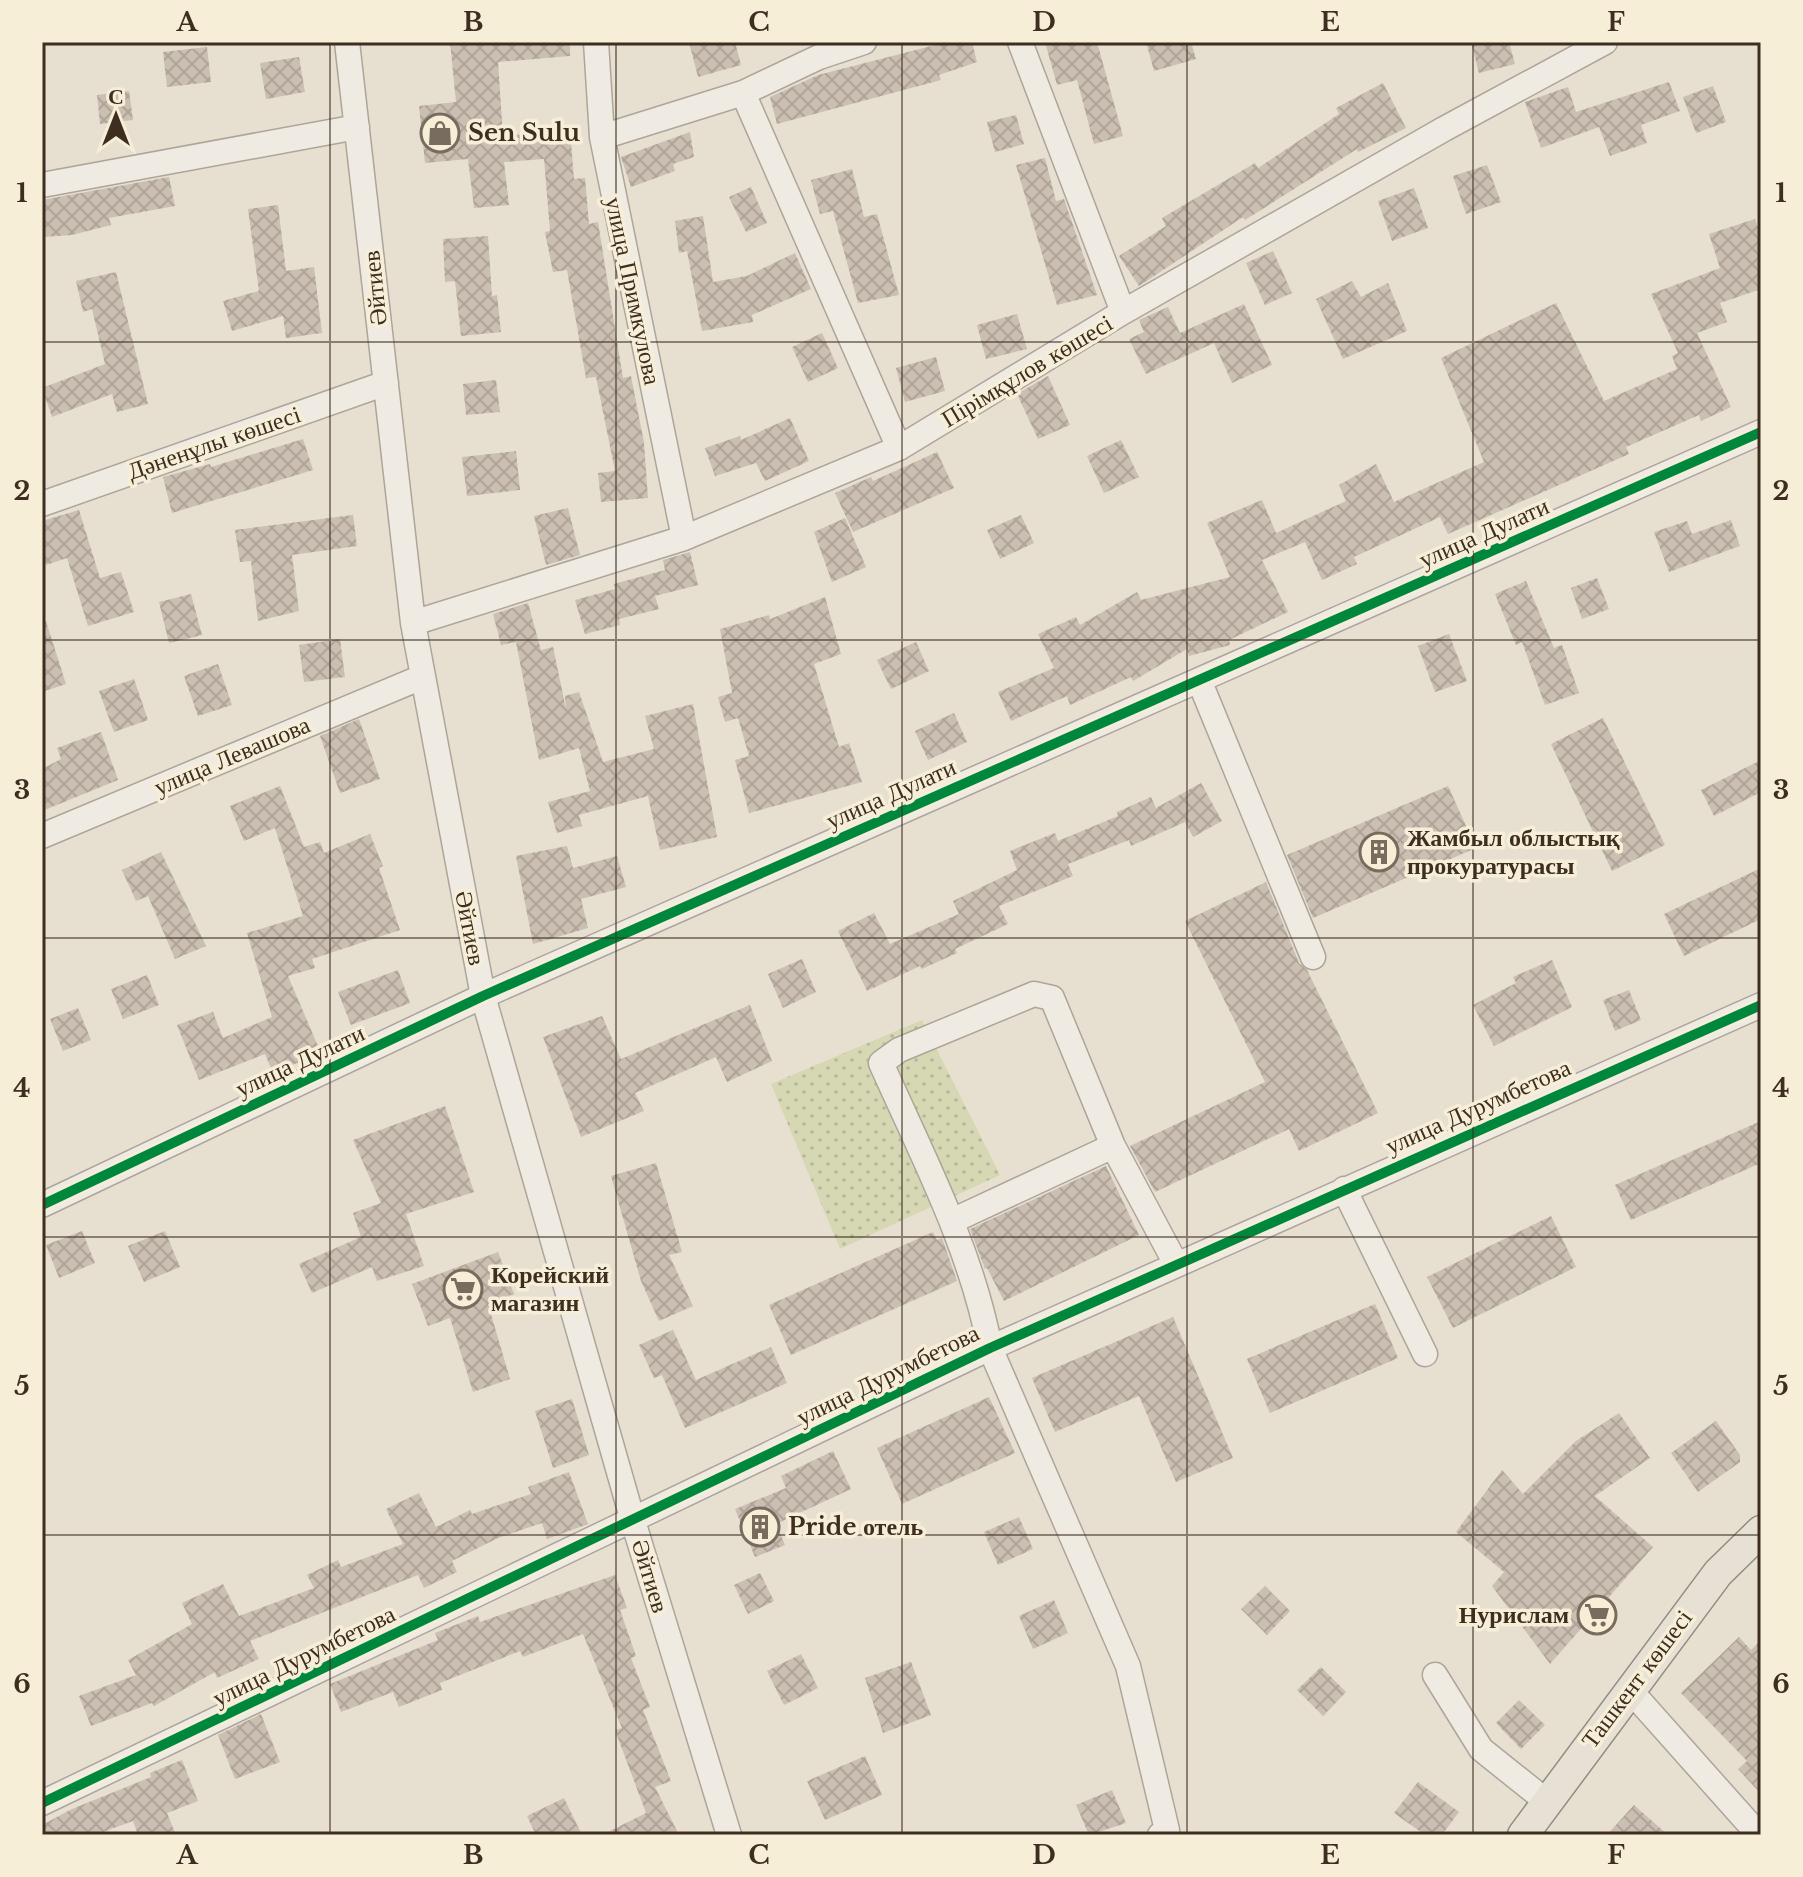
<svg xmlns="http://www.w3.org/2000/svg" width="1803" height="1877" font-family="'Libre Baskerville',serif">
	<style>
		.grass { fill: url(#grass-dots) }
		.building { fill: url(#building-cross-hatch) }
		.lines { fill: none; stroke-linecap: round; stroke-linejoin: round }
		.minor-casing { stroke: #ada599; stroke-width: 27 }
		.major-casing { stroke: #928b80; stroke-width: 33 }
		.minor { stroke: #efebe3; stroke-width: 24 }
		.major { stroke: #e6e1d4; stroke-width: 30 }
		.cycleway-casing { stroke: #f7eed8; stroke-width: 15 }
		.cycleway { stroke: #00873e; stroke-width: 10 }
		.grid { fill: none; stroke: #3d2e20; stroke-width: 2; stroke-opacity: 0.55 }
		.labels { text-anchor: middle; stroke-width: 7; stroke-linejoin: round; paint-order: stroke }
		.poi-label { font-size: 24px; font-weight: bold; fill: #3d2e20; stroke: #f7eed8; text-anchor: start }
		.street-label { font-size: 24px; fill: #3d2e20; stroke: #f7eed8 }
		.neatline { fill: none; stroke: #3d2e20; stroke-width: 3 }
		.grid-label { font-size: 26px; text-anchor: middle; font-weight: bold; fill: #3d2e20 }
	</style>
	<defs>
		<pattern id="grass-dots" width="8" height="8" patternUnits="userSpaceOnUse" patternTransform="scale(2)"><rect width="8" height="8" fill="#d6d7b3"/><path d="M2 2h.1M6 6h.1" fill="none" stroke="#b9b99a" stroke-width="1.8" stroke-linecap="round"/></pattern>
		<pattern id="building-cross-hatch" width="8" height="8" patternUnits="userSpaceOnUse" patternTransform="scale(2)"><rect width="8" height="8" fill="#cbbfb2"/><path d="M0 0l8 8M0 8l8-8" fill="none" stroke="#afa499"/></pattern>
	</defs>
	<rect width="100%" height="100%" fill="#e7e0d1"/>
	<path class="grass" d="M922,1020L1000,1175L840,1249L771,1084Z"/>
	<path class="building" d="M450,42H570V56L498,62L503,136L570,130L574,179L585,178L589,224L598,222L623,378L631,376L644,443L648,498L601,502L598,473L615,471L596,377L586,378L567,270L553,272L545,232L550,231L544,159L504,162L509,205L474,208L468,159L425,163L419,106L456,102Z
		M689,42H735L741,65L698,77Z
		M947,42H972L977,62L939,75L941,80L777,124L770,97L818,75Z
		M1045,42H1097L1123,136L1094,144L1077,80L1057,85Z
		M1146,42H1191L1196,59L1154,71Z
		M1471,42H1509L1515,64L1479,73Z
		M207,47L211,82L167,87L163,52Z
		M299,57L305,92L266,99L260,63Z
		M1669,82L1680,111L1641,125L1647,143L1610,156L1599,127L1541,148L1525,102L1568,87L1576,112Z
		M1383,83L1406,128L1358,152L1357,149L1245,220L1243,217L1139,286L1119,256L1166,226L1162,218L1255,163L1258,168L1339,114L1336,108Z
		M1713,86L1726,122L1696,133L1683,97Z
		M129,91L133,120L100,124L97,95Z
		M1016,115L1024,144L995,152L987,122Z
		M690,132L694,157L673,164L675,171L631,187L621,157Z
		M1045,158L1056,201L1064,199L1097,295L1057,305L1016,165Z
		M1487,165L1501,202L1466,214L1453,176Z
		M852,169L864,217L877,214L899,295L858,303L833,211L820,214L811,180Z
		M169,177L175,206L109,218L111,225L72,235L42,237V200Z
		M751,187L767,223L746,232L729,197Z
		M1414,188L1428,228L1392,241L1378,201Z
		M278,205L286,271L314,267L322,333L286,338L283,316L232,331L223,301L259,291L248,209Z
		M703,216L713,282L747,276L795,253L811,289L752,315L753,322L702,331L687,251L679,253L675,221Z
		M1755,219L1761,236V289L1720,303L1727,322L1697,333L1731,407L1701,421L1699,415L1626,447L1629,454L1448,534L1440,517L1354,557L1357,564L1322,580L1305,542L1262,560L1288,612L1229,640L1230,645L1189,656L1187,649L1133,681L1131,677L1070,705L1067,696L1011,721L998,692L1054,668L1038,634L1076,617L1080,625L1137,592L1141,600L1230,577L1207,523L1262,500L1276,533L1346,501L1339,485L1376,464L1394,502L1484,462L1441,358L1556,303L1604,401L1677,369L1672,356L1678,353L1651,294L1720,268L1709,234Z
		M488,236L492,296L497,295L501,332L461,336L455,281L445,282L443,239Z
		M1273,251L1292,293L1265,305L1246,263Z
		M116,272L148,404L117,412L112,394L52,417L42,388L105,364L92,309L83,312L76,281Z
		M1352,281L1361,297L1388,283L1407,331L1343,359L1316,299Z
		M1244,304L1272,365L1232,383L1214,343L1146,374L1129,339L1144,332L1139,320L1168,307L1180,333Z
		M1017,314L1027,349L986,359L977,325Z
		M822,333L838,368L808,382L792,347Z
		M936,357L945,391L905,402L896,368Z
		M1048,376L1070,425L1038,439L1017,394Z
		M496,380L500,412L466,415L463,384Z
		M790,418L809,461L765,481L756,463L715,476L705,448L740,436L741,440Z
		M303,439L313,470L172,513L163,477L210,464L211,467Z
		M1121,440L1139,477L1104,493L1087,456Z
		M516,451L520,490L467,496L462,457Z
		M937,452L954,488L853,532L835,493L871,477L873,481Z
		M568,508L580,555L546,565L534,516Z
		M79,510L100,578L121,572L134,612L88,626L67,558L46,565L42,551V521Z
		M353,515L357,546L292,555L299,611L258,621L251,561L240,562L235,530Z
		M1021,515L1034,543L1000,559L987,530Z
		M845,518L866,567L832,582L814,532Z
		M1731,520L1740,546L1669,572L1654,532L1687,521L1692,534Z
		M690,552L698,585L655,596L659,609L619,619L620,625L585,634L575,600L615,589L614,584L665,570L663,560Z
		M1597,578L1609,609L1582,619L1571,588Z
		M1526,581L1554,648L1562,645L1579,693L1545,705L1522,642L1516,645L1495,594Z
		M191,594L202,635L169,643L159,602Z
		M825,597L841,654L814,664L839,747L849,743L862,782L749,813L735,760L749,756L738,718L725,722L718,697L732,693L720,629L769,615L770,619Z
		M528,603L541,650L553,647L566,709L565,696L579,692L603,762L654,749L645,716L693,704L717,837L660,850L648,796L579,815L582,826L557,833L548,802L590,791L579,748L539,760L516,642L501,645L493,614Z
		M46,621L66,684L42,692V622Z
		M1449,634L1467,681L1435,692L1418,646Z
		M340,639L345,677L304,682L299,645Z
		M916,642L929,671L891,689L877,660Z
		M218,664L232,705L198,716L184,676Z
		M134,679L148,720L114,732L99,691Z
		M954,713L967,742L928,760L915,731Z
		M1603,718L1665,845L1612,871L1551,744Z
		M359,719L380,779L340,793L320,736Z
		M101,732L118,780L42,811V769L61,759L57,748Z
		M1761,760V792L1714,816L1701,790Z
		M1201,783L1222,821L1193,837L1185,822L1131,846L1129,840L1068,864L1073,876L999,906L1008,924L955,949L957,953L922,969L920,966L867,991L838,931L874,913L890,944L959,914L953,901L1017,870L1010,851L1055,833L1058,841L1118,816L1117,812L1151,797L1156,808Z
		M280,786L304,847L320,842L324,853L370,834L383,866L379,868L400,930L312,959L315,968L288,976L321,1053L273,1073L265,1054L199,1080L177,1025L213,1012L223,1038L272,1017L247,933L303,916L275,828L244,841L230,806Z
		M1448,786L1476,848L1313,918L1287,855Z
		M567,846L573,868L617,856L626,887L581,899L588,928L533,944L516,856Z
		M161,852L206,946L175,959L148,896L136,901L122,870Z
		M1761,868V919L1684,956L1664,914Z
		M1266,882L1299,963L1307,970L1378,1113L1299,1151L1289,1129L1155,1192L1130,1146L1265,1082L1185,921Z
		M802,959L816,992L783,1008L768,974Z
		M1552,960L1572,1007L1494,1046L1473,1005L1516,983L1513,977Z
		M398,970L410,1003L351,1025L338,992Z
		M147,975L159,1005L123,1019L111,989Z
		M1629,990L1641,1020L1615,1031L1603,1000Z
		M750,1005L772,1061L727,1082L716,1057L635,1093L644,1111L581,1137L543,1037L602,1016L621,1059Z
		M78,1008L91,1040L63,1051L50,1019Z
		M445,1106L474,1192L406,1214L424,1266L377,1281L372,1267L312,1293L299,1264L361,1237L353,1213L381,1203L353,1140Z
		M1761,1121V1163L1631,1220L1615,1185Z
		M656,1163L682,1252L669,1255L693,1306L659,1321L641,1281L611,1176Z
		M1106,1166L1139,1235L1004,1301L987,1268L985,1269L970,1229Z
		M1551,1216L1576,1267L1453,1328L1427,1277Z
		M82,1231L95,1263L59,1278L46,1245Z
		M165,1231L180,1267L144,1282L128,1246Z
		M933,1232L937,1240L942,1238L957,1281L791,1355L769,1305Z
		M498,1252L514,1294L488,1304L510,1379L473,1392L450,1318L428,1326L412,1284Z
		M1375,1304L1398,1358L1270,1413L1247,1359Z
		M1173,1317L1233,1458L1176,1482L1139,1396L1055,1432L1032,1378Z
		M673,1330L696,1380L771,1347L787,1383L685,1428L662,1375L654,1378L639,1345Z
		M989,1397L1015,1453L902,1504L877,1448Z
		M572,1399L589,1455L553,1468L535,1411Z
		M1619,1413L1650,1458L1595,1496L1653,1547L1550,1664L1492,1586L1504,1572L1456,1532L1502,1470L1523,1494L1576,1441Z
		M1716,1421L1740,1455V1462L1698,1492L1671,1453Z
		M833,1451L851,1489L776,1524L785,1545L755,1557L735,1509L786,1488L781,1476Z
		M569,1472L588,1524L547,1539L542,1523L498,1538L452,1561L457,1572L424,1588L418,1575L250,1641L259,1659L217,1678L215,1672L154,1706L152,1703L91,1726L79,1696L136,1675L128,1660L192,1624L182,1603L223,1584L239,1616L314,1588L307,1575L338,1560L341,1567L403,1544L386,1509L419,1493L436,1527L470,1510L472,1514L531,1494L528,1487Z
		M1019,1517L1033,1549L998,1565L984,1532Z
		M760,1573L774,1601L748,1614L734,1585Z
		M615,1575L627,1608L620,1610L636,1656L631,1658L650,1707L643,1710L671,1781L655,1787L679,1835H602L646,1813L615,1730L622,1728L583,1634L523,1657L520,1651L440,1683L442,1690L399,1707L393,1692L341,1712L330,1684L438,1640L435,1633L478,1616L480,1622Z
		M1265,1586L1290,1611L1267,1635L1241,1609Z
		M1054,1600L1068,1633L1033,1649L1019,1616Z
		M1739,1637L1751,1650L1761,1640V1794L1738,1769L1747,1761L1681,1693Z
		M801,1654L818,1688L784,1705L767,1671Z
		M911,1662L931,1715L883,1733L865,1678Z
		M1321,1667L1346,1692L1323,1716L1297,1690Z
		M1519,1700L1545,1725L1521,1749L1496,1723Z
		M261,1714L280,1762L235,1779L218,1735Z
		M865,1756L882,1795L825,1820L807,1781Z
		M182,1760L198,1801L167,1813L176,1835H138L133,1821L95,1835H42V1825L72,1809L151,1777L150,1773Z
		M1418,1782L1459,1812L1442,1835H1425L1394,1813Z
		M1112,1790L1126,1823L1089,1835L1076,1805Z
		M564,1798L582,1835H536L527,1816Z
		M1634,1805L1668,1835H1607Z"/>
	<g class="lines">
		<defs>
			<path id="minor" d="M347,42L413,623L483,996L633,1521L729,1835
				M596,42L602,137L684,538
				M1020,42L1123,312
				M743,93L899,448
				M602,137L743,93L819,57L864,42
				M42,185L357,127
				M42,504L386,383
				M413,623L684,538L899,448L1123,312L1444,129L1605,42
				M1199,680L1313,957
				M42,836L422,677
				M1344,1189L1425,1354
				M42,1205L483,996L1761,432
				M952,1221L1113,1146
				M1435,1675L1481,1749L1546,1801
				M1629,1689L1759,1835
				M42,1803L990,1348L1761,1005
				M1160,1835L1167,1830L1128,1666L990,1348C971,1248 922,1155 881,1063L899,1050L1034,994L1052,998L1113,1146L1176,1264"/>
			<path id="major" d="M1523,1835L1718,1573L1761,1531"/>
		</defs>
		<use href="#minor" class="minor-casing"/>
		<use href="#major" class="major-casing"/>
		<use href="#minor" class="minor"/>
		<use href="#major" class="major"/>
		<defs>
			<path id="cycleway" d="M42,1205L483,996L1761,432
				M42,1803L990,1348L1761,1005"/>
		</defs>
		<use href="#cycleway" class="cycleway-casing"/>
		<use href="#cycleway" class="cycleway"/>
	</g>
	<path class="grid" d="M330,42V1835M616,42V1835M902,42V1835M1187,42V1835M1473,42V1835M42,342H1761M42,640H1761M42,938H1761M42,1237H1761M42,1535H1761"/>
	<defs>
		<symbol id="shop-ring" viewBox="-11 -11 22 22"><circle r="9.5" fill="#f7eed8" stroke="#786c5e" stroke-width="1.5"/><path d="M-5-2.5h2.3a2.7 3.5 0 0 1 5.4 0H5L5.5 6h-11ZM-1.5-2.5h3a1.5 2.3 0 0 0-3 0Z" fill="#786c5e"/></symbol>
		<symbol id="building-ring" viewBox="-11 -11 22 22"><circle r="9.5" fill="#f7eed8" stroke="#786c5e" stroke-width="1.5"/><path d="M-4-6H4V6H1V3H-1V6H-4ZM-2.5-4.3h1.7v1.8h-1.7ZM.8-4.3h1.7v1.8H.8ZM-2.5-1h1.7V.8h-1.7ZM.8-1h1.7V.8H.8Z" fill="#786c5e"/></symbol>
		<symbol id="supermarket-ring" viewBox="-11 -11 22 22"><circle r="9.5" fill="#f7eed8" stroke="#786c5e" stroke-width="1.5"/><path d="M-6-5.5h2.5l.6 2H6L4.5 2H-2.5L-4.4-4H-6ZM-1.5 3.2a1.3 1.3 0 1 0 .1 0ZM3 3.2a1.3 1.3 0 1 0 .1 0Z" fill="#786c5e"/></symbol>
	</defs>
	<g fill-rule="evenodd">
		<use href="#shop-ring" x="418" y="111" width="44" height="44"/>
		<use href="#building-ring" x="1357" y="830" width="44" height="44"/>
		<use href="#supermarket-ring" x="441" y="1267" width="44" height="44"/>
		<use href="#building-ring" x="738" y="1505" width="44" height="44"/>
		<use href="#supermarket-ring" x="1575" y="1593" width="44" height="44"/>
	</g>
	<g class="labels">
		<g class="poi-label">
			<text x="468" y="141">Sen Sulu</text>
			<text x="1407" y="846">Жамбыл облыстық<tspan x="1407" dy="28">прокуратурасы</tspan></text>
			<text x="491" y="1283">Корейский<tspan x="491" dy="28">магазин</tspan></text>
			<text x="788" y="1535">Pride отель</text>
			<text x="1569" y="1623" text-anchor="end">Нурислам</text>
		</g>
		<g class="street-label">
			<text transform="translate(375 288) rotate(-96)" y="8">Әйтиев</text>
			<text transform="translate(633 291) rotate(78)" y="8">улица Примкулова</text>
			<text transform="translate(1027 371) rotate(-31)" y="8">Пірімқұлов көшесі</text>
			<text transform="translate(214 443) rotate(-19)" y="8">Дәненұлы көшесі</text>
			<text transform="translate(1484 533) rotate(-24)" y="8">улица Дулати</text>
			<text transform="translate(232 756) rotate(-23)" y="8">улица Левашова</text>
			<text transform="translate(891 794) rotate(-24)" y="8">улица Дулати</text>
			<text transform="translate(470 928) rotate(79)" y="8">Әйтиев</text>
			<text transform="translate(300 1061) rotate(-25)" y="8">улица Дулати</text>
			<text transform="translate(1478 1107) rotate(-24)" y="8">улица Дурумбетова</text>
			<text transform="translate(888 1375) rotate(-26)" y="8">улица Дурумбетова</text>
			<text transform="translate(650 1576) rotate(73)" y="8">Әйтиев</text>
			<text transform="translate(304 1656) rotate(-26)" y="8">улица Дурумбетова</text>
			<text transform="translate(1637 1679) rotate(-53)" y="8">Ташкент көшесі</text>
		</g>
	</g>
	<rect width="1803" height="1877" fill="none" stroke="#f7eed8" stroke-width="88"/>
	<g transform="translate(116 116)" stroke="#f7eed8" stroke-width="6" paint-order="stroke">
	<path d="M0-6L14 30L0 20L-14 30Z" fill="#3d2e20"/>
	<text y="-12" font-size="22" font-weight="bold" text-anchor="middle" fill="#3d2e20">С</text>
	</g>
	<rect x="44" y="44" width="1715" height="1789" class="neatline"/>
	<g class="grid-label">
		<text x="187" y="31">A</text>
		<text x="473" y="31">B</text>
		<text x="759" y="31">C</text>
		<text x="1044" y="31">D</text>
		<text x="1330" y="31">E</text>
		<text x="1616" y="31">F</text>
		<text x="22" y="202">1</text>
		<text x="1781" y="202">1</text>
		<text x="22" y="500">2</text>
		<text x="1781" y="500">2</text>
		<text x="22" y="799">3</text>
		<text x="1781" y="799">3</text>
		<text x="22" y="1097">4</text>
		<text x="1781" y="1097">4</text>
		<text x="22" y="1395">5</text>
		<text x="1781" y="1395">5</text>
		<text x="22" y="1693">6</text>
		<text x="1781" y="1693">6</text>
		<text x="187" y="1864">A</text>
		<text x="473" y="1864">B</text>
		<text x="759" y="1864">C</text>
		<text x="1044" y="1864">D</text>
		<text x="1330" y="1864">E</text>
		<text x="1616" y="1864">F</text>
	</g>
</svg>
